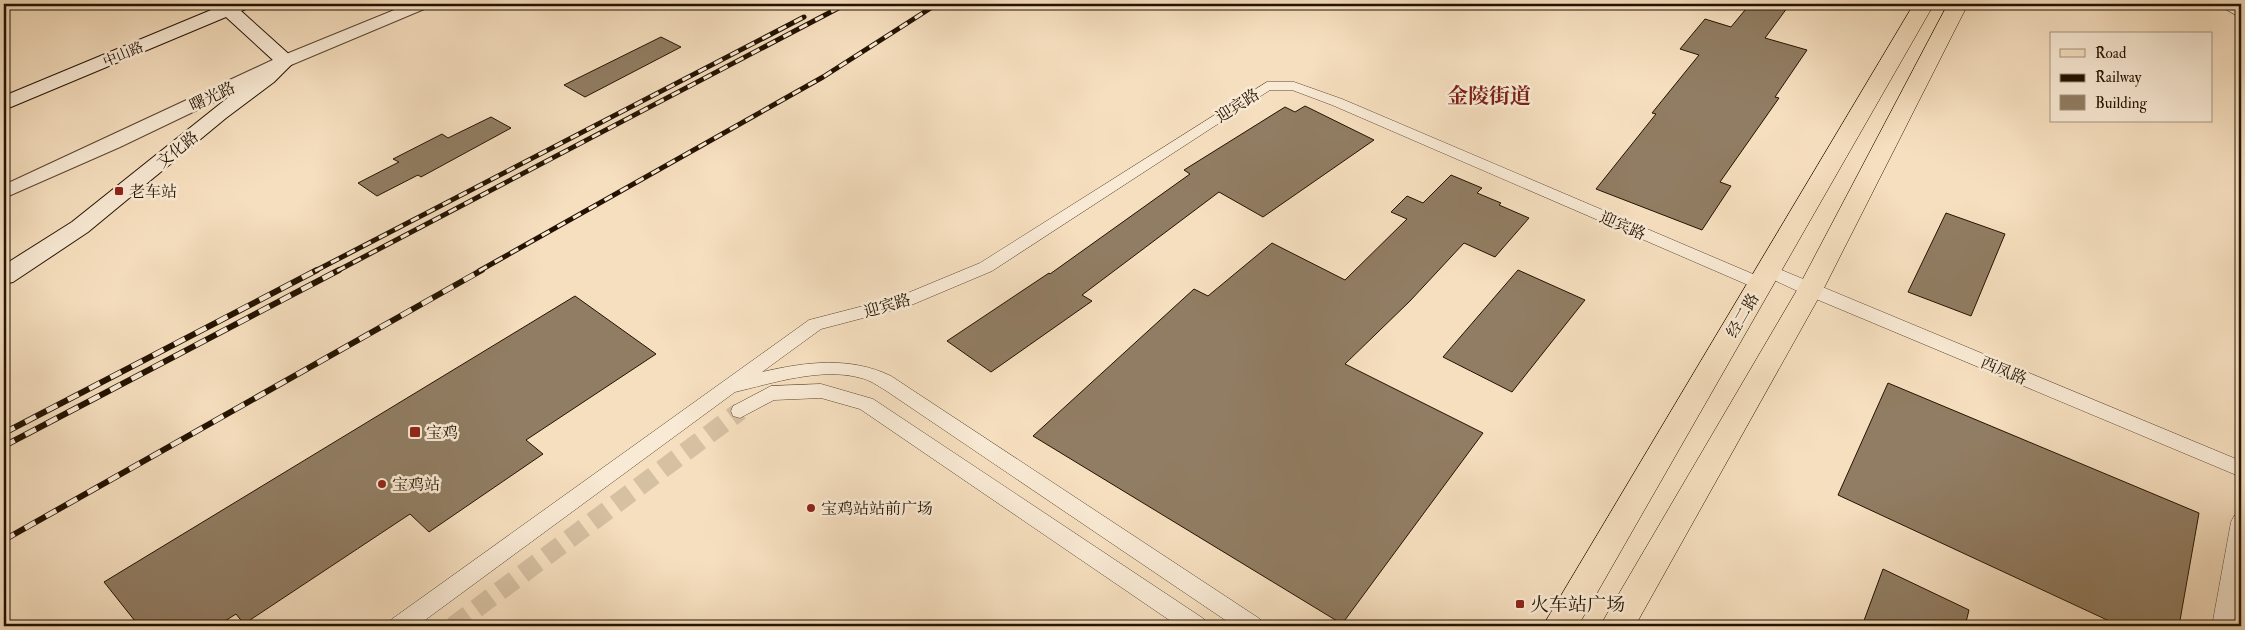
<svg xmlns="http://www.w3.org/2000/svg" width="2245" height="630" font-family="'IM FELL Double Pica','Noto Serif SC',serif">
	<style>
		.building { fill: #917d63; stroke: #231200 }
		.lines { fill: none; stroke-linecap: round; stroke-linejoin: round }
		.minor-tunnel { stroke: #d6c0a2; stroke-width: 19; stroke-dasharray: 19 10; stroke-linecap: butt }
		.minor-casing { stroke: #584530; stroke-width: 1 }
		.tertiary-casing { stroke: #584530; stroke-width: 2 }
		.secondary-casing { stroke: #231200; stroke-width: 2 }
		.primary-casing { stroke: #231200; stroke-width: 1 }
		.minor { fill: #f9ead5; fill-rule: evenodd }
		.tertiary { fill: #f9ead5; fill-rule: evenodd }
		.secondary { fill: #f9ead5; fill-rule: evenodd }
		.primary { fill: #f6dfbf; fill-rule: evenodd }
		.rail-far1-casing { stroke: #231200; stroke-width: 5 }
		.rail-casing { stroke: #231200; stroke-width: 6 }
		.rail-far1 { stroke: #f9ead5; stroke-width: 3; stroke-dasharray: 9; stroke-linecap: butt }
		.rail { stroke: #f9ead5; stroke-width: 4.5; stroke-dasharray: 12; stroke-linecap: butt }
		.poi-dot { fill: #8f2418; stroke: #f9ead5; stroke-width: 2 }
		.labels { text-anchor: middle; stroke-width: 5; stroke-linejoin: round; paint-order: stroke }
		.far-street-label { font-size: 14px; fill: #231200; stroke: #f9ead5 }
		.street-label { font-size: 16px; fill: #231200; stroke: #f9ead5 }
		.poi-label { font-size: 16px; fill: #231200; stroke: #f9ead5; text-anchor: start }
		.near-poi-label { font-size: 19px; fill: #231200; stroke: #f9ead5; text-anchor: start }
		.district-label { font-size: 21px; font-weight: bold; fill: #7a1f14; stroke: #f9ead5 }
	</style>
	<rect width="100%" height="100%" fill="#f6dfbf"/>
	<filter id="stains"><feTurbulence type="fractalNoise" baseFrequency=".004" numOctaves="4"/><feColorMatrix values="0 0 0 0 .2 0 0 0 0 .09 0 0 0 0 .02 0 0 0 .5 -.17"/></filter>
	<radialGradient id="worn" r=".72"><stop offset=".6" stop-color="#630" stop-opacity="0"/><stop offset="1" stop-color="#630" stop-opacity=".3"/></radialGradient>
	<path class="building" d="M1750,4H1790L1765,38L1807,50L1775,97L1779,98L1720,182L1731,186L1702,230L1596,189L1656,114L1652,113L1699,55L1680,49L1705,19L1731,27Z
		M661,37L681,47L585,97L564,85Z
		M1305,106L1374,140L1263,217L1219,192L1082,295L1092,301L991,372L947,341L1049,273L1050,274L1190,174L1184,170L1285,107L1295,112Z
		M491,117L511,128L421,177L418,175L377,196L358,183L399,162L393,159L442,134L448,138Z
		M1451,175L1482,188L1477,193L1501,203L1499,205L1529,218L1495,257L1464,243L1410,301L1345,364L1483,433L1342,624L1033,436L1194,289L1208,296L1272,243L1345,280L1407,219L1391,212L1407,196L1423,203Z
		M1946,213L2005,234L1971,316L1908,292Z
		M1518,270L1585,300L1512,392L1443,357Z
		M575,296L656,354L526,440L543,454L429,532L410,514L244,624L236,614L217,626H139L104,582Z
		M1888,383L2199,513L2179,626H2120L1838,495Z
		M1883,569L1969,610L1965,626H1862Z"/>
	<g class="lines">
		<path class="minor-tunnel" d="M453,626L740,411"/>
		<defs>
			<path id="minor" d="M2217,4H2232L2241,9V18Z
				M1267,82H1294L1342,99L1767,280L1770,284L1767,288H1755L1332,105L1292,90H1270L992,271L909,306L821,329L762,372C805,362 850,356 891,376L1260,619L1263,626H1234L885,390C878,386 870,380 861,378C822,367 773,383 735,392L417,626H389L392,619L809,320L898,297L980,263Z
				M1767,264L2241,461V477L1804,294L1761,274L1759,270L1761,266Z
				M821,384L873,399L1204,619L1207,626H1178L860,409L821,398L774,400L740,418L733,416L731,411L733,406L771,386Z
				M2241,514V583L2234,626H2212L2231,522L2234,516Z"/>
			<path id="tertiary" d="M409,4H431L429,7L291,65L120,147L4,198V185L279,57Z"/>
			<path id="secondary" d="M213,4H251L248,8L241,11L292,57L295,61L274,82L226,118L88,232L13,282L4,284V265L72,222L274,61L226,17L11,107L4,109V96L216,8Z"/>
			<path id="primary" d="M1914,4H1934L1578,626H1543Z
				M1948,4H1968L1823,290L1635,626H1600L1797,290Z"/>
		</defs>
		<use href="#minor" class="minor-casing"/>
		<use href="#tertiary" class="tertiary-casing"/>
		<use href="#secondary" class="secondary-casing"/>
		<use href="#primary" class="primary-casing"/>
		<use href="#minor" class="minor"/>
		<use href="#tertiary" class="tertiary"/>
		<use href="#secondary" class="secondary"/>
		<use href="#primary" class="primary"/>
		<defs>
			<path id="rail-far1" d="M315,271L804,17
				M337,271L846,4
				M479,271L823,77L937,4"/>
			<path id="rail" d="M4,433L317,270
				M4,446L339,270
				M4,540L482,270"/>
		</defs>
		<use href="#rail-far1" class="rail-far1-casing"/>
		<use href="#rail" class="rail-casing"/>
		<use href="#rail-far1" class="rail-far1"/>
		<use href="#rail" class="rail"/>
	</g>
	<g class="poi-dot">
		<rect x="114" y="186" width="10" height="10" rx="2.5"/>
		<rect x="409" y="426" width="12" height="12" rx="2.5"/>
		<circle cx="382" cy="484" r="5"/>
		<circle cx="811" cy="508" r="5"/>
		<rect x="1515" y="599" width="10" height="10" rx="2.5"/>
	</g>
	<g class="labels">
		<g class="far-street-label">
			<text transform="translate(123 54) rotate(-23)" y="5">中山路</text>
		</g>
		<g class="street-label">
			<text transform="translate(212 96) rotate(-25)" y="6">曙光路</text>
			<text transform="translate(1237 105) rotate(-33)" y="6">迎宾路</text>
			<text transform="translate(177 149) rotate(-39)" y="6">文化路</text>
			<text transform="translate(1623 225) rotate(23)" y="6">迎宾路</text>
			<text transform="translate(887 305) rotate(-16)" y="6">迎宾路</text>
			<text transform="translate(1742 315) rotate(-60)" y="6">经二路</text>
			<text transform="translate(2004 370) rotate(22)" y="6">西凤路</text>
		</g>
		<g class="poi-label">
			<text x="129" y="197">老车站</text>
			<text x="426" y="438">宝鸡</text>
			<text x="392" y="490">宝鸡站</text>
			<text x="821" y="514">宝鸡站站前广场</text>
		</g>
		<g class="near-poi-label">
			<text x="1530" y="611">火车站广场</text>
		</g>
		<g class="district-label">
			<text x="1489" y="103">金陵街道</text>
		</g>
	</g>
	<rect width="2245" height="630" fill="none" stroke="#f6dfbf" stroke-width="20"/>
	<rect x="5" y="5" width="2235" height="620" fill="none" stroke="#231200" stroke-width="2.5"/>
	<rect x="10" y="10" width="2225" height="610" fill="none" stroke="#231200"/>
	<rect x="2050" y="32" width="162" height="90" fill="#f9ead5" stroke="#a39480"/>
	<rect x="2060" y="49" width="25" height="8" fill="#f6dfbf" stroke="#a39480"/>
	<text x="2095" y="58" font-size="15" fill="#231200">Road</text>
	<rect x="2060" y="74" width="25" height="8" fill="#231200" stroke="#a39480"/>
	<text x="2095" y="82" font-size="15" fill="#231200">Railway</text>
	<rect x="2060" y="95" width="25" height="15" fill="#917d63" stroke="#a39480"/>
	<text x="2095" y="108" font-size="15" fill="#231200">Building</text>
	<rect width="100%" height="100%" filter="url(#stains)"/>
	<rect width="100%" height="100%" fill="url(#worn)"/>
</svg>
